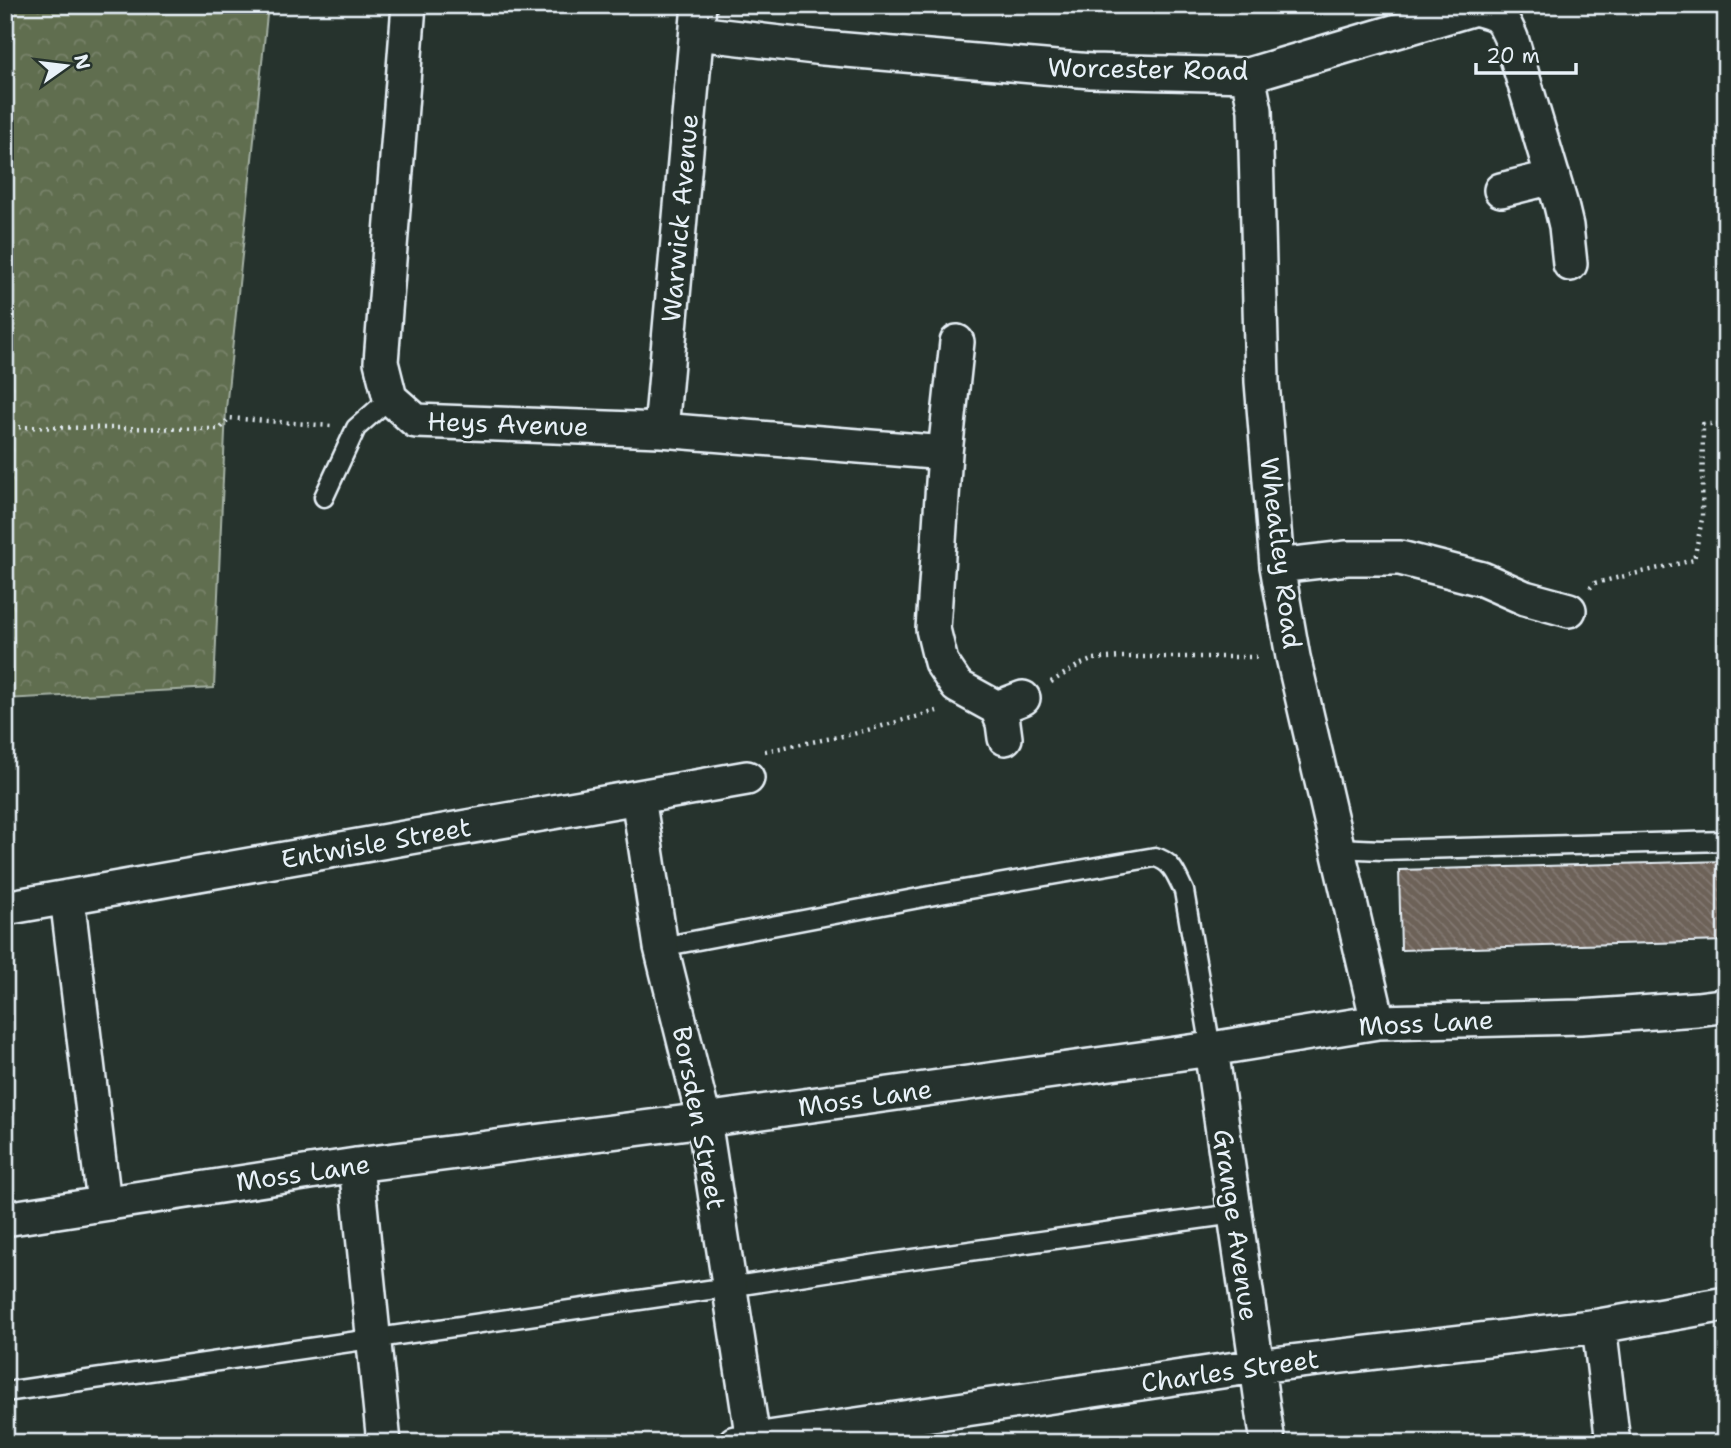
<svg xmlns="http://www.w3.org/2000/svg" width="1731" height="1448" font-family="'Shantell Sans',sans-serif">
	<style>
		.forest { fill: url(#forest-crowns); stroke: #a4b0a4; stroke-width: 2 }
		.building { fill: url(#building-back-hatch); stroke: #e8f1f8; stroke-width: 2 }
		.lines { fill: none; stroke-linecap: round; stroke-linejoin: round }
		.lane-casing { stroke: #e8f1f8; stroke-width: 23 }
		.street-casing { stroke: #e8f1f8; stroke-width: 38 }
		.path { stroke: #e8f1f8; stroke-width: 4.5; stroke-dasharray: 2 5; stroke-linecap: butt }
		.lane { stroke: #26332d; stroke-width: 18 }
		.street { stroke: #26332d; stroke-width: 33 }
		.labels { text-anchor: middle; stroke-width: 6; stroke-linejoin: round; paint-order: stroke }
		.street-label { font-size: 26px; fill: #e8f1f8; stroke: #26332d }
	</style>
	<defs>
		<pattern id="forest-crowns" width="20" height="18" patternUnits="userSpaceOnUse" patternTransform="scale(1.75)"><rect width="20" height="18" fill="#616e50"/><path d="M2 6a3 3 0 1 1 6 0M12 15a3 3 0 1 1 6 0" fill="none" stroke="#78836a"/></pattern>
		<pattern id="building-back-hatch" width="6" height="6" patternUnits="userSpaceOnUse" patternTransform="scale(1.75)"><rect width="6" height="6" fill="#6d6259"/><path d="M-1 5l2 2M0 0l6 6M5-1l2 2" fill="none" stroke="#827972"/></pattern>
	</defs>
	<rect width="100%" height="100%" fill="#26332d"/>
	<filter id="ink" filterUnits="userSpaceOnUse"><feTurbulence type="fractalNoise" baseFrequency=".0143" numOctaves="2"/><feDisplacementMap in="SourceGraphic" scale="14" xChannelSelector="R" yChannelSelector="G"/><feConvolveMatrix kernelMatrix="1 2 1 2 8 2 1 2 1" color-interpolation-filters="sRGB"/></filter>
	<g filter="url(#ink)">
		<path class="forest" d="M5,5H268L226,409L214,688L5,699Z"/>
		<path class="building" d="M1724,861L1726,941L1401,950L1399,870Z"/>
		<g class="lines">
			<defs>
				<path id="lane" d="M324,497L356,428L390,398
					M1338,848L1381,850L1726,841
					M661,947L940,894L1155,857C1173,862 1176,875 1184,891L1211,1049
					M5,1392L729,1287L884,1263L1234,1214"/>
				<path id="street" d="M409,5L381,362L390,398L416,421L661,430L945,453
					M697,33L823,48L1091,71L1248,75L1475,8C1499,14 1501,15 1511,38L1561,205L1566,226L1570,264
					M1248,75L1255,110L1262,382L1277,566L1293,657L1378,1022
					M1501,190L1553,177
					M957,342L945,453L933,629L941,662L957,686L997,708L1023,698
					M661,430L699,5
					M1277,566L1347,558H1400L1482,579L1525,598L1569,610
					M997,708L1003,723L1005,738
					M638,797L661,947L704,1120L753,1440
					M67,897L104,1203
					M5,908L747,778
					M1211,1049L1268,1443
					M356,1165L384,1443
					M5,1219L356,1165L704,1120L1211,1049L1378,1022L1581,1017L1697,1009L1721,1006L1726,1003
					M1599,1326L1613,1443
					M735,1443L1256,1366L1599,1326L1726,1304"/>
			</defs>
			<use href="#lane" class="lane-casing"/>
			<use href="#street" class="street-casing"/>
			<path class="path" d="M5,427L220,429L229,418L331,426
				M1590,588L1595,583L1694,560L1702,519L1703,424H1726
				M1051,682L1079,665L1094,659L1121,657H1261
				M765,751L853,734L937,711"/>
			<use href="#lane" class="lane"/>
			<use href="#street" class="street"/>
		</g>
	</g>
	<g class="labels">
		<g class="street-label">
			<text transform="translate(1148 69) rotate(1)" y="9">Worcester Road</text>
			<text transform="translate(680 218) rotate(-85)" y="9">Warwick Avenue</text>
			<text transform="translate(508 424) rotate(2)" y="9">Heys Avenue</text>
			<text transform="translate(1281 553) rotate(83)" y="9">Wheatley Road</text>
			<text transform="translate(376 843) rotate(-10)" y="9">Entwisle Street</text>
			<text transform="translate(1426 1023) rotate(-3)" y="9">Moss Lane</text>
			<text transform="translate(865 1098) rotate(-8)" y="9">Moss Lane</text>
			<text transform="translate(699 1118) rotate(79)" y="9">Borsden Street</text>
			<text transform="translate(303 1173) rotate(-8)" y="9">Moss Lane</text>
			<text transform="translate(1236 1225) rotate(82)" y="9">Grange Avenue</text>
			<text transform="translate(1230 1371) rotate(-8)" y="9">Charles Street</text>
		</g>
	</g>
	<rect width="1731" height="1448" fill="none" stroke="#26332d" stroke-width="28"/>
	<rect x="14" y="14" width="1703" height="1420" fill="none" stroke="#e8f1f8" stroke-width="2.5" filter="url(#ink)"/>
	<g transform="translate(66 66) rotate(76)" stroke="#26332d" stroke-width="5" paint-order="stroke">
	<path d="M0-5L12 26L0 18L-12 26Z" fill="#e8f1f8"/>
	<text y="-10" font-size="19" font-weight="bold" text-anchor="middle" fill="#e8f1f8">N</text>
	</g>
	<path d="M1476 63v10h100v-10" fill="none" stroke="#e8f1f8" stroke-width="3.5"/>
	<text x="1486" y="63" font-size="21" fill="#e8f1f8" stroke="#26332d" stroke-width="5" paint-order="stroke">20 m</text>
</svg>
